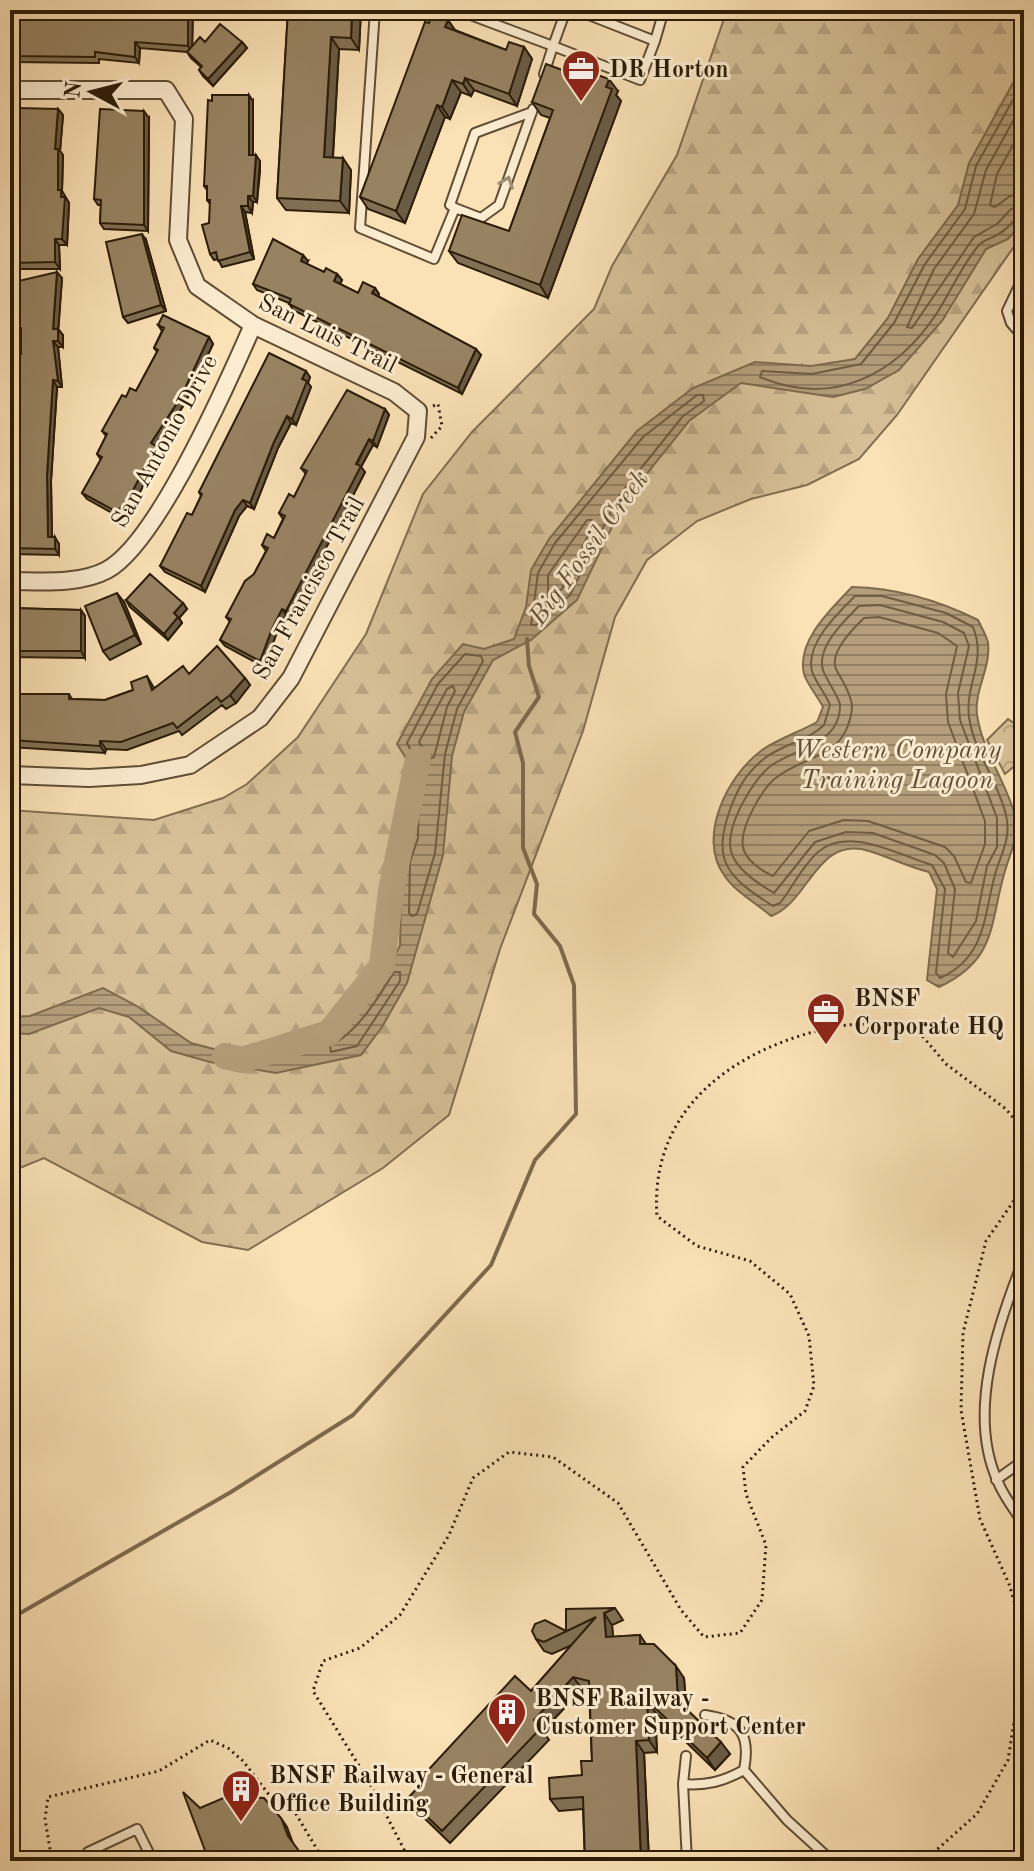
<svg xmlns="http://www.w3.org/2000/svg" width="1034" height="1871" font-family="'Old Standard TT',serif">
	<style>
		.forest { fill: url(#forest-firs); stroke: #826e50; stroke-width: 2 }
		.park { fill: url(#park-crowns); stroke: #826e50; stroke-width: 2 }
		.water { fill: url(#water-rules); stroke: #7e6a4d; stroke-width: 2 }
		.lines { fill: none; stroke-linecap: round; stroke-linejoin: round }
		.shore { stroke: #705d42; stroke-width: 2 }
		.stream { stroke: #7e6a4d; stroke-width: 4 }
		.river { stroke: #b49e7b; stroke-width: 26 }
		.service-casing { stroke: #604d34; stroke-width: 12 }
		.minor-casing { stroke: #604d34; stroke-width: 20 }
		.path { stroke: #2c1c08; stroke-width: 3; stroke-dasharray: 2 4; stroke-linecap: butt }
		.service { stroke: #fcecd0; stroke-width: 8 }
		.minor { stroke: #fcecd0; stroke-width: 16 }
		.wall { fill: #827054; stroke: #2c1c08; stroke-width: 2 }
		.shaded-wall { fill: #6a5b45; stroke: #2c1c08; stroke-width: 2 }
		.building { fill: #978262; stroke: #2c1c08; stroke-width: 2 }
		.oneway { stroke: #9e8e76 }
		.labels { text-anchor: middle; stroke-width: 6; stroke-linejoin: round; paint-order: stroke }
		.poi-label { font-size: 24px; font-weight: bold; fill: #2c1c08; stroke: #fcecd0; text-anchor: start }
		.street-label { font-size: 24px; fill: #2c1c08; stroke: #fcecd0 }
		.water-label { font-size: 26px; font-style: italic; fill: #625036; stroke: #fcecd0 }
	</style>
	<defs>
		<pattern id="forest-firs" width="22" height="20" patternUnits="userSpaceOnUse" patternTransform="scale(2)"><rect width="22" height="20" fill="#d7c098"/><path d="M5 1l3.5 6h-7zM16 11l3.5 6h-7z" fill="#b9a482"/></pattern>
		<pattern id="park-crowns" width="20" height="18" patternUnits="userSpaceOnUse" patternTransform="scale(2)"><rect width="20" height="18" fill="#d7c098"/><path d="M2 6a3 3 0 1 1 6 0M12 15a3 3 0 1 1 6 0" fill="none" stroke="#b9a482"/></pattern>
		<pattern id="water-rules" width="6" height="5" patternUnits="userSpaceOnUse" patternTransform="scale(2)"><rect width="6" height="5" fill="#b49e7b"/><path d="M0 2.5h6" fill="none" stroke="#938063"/></pattern>
	</defs>
	<rect width="100%" height="100%" fill="#fae1b6"/>
	<filter id="stains"><feTurbulence type="fractalNoise" baseFrequency=".0025" numOctaves="4"/><feColorMatrix values="0 0 0 0 .2 0 0 0 0 .09 0 0 0 0 .02 0 0 0 .5 -.17"/></filter>
	<radialGradient id="worn" r=".72"><stop offset=".6" stop-color="#630" stop-opacity="0"/><stop offset="1" stop-color="#630" stop-opacity=".3"/></radialGradient>
	<path class="forest" d="M727,10H1024V232L897,415L859,459L807,485L751,499L697,521L647,560L615,617L583,731L500,949L449,1115L383,1168L248,1250L202,1242L44,1158L10,1172V810L154,820L223,798L247,784L298,737L366,634L423,494L472,432L594,309L612,266L677,155Z"/>
	<path class="park" d="M1008,719L1024,730V758L1005,774L987,740Z"/>
	<path class="water" d="M1024,63V221L1008,239L986,249L942,321L899,370L865,389L833,397L741,383L689,421L624,502L577,600L531,640L493,660L464,712L452,756L443,855L407,983L382,1027L361,1055L276,1073L210,1062L171,1051L129,1017L99,1008L29,1034L10,1033V1017L30,1016L103,988L137,1006L191,1043L225,1052L283,1057L334,1035L370,996L400,946L402,860L410,837L411,766L397,744L432,679L463,644L484,649L514,639L526,607L531,570L549,539L637,431L693,388L755,362L811,366L855,359L888,318L918,259L958,205L969,163Z
		M852,587C897,588 938,600 978,620C981,627 987,636 988,643C991,668 974,690 977,715C982,749 1004,779 1014,812C1020,836 1011,850 1005,871C989,924 998,959 939,987L927,980L937,889L929,872C908,867 889,857 869,851C816,835 810,902 771,916C756,903 734,891 724,875C697,837 727,776 762,750C778,739 799,732 817,722L823,707C818,697 807,684 804,674C796,641 832,608 852,587Z"/>
	<g class="lines">
		<path class="shore" d="M1024,80L976,166L965,209L925,264L894,323L861,364L812,374L762,371L760,377C833,408 896,375 937,313C951,291 962,265 979,245C985,239 994,238 1000,233C1010,228 1013,217 1024,216
			M1024,101L986,170L974,214L934,269L907,327L912,328L974,237L997,224L1011,209L1024,206
			M1024,125L997,174L990,205L995,207L1010,196L1024,194
			M697,395H703L704,401L683,416L618,497L570,595L536,625H531L538,573L555,543L643,437Z
			M587,520H592L593,525L562,589L548,598V575Z
			M882,596L946,613L973,627C987,662 965,683 969,717C974,752 998,781 1006,815C1011,836 1003,850 997,868C983,911 989,956 940,978L936,973L945,889L932,865C901,856 848,825 818,852C803,865 792,888 780,903L773,906C727,877 711,861 731,807C739,786 747,772 765,758C783,744 808,741 824,725L830,705C826,694 815,682 812,671C805,644 838,613 855,596Z
			M880,605L943,622L964,633L969,646L958,693L960,720L997,818V847L987,866L976,921L953,957L948,953L955,889L944,863L935,855L873,833L846,832L815,842L774,893C759,884 735,869 731,851C725,827 753,778 772,765C798,747 841,744 840,704C836,692 827,681 823,670C816,647 845,620 859,606Z
			M879,617L938,633L957,646L946,694L948,722L985,821V844L971,883L966,882L954,856L945,847L868,821L844,820L809,831L773,876C762,871 745,860 743,847C739,828 763,787 777,777C795,763 819,759 836,744C846,735 852,718 852,705C850,691 842,681 836,669C829,652 853,629 864,618Z
			M465,654L481,656L483,661L457,709L445,754L435,853L417,914L412,916L409,913L410,862L418,838L419,766L407,743L438,684Z
			M453,686L455,691L447,707L434,757L429,759L419,742L447,689Z
			M394,972H400V981L357,1046L331,1052L330,1046C358,1032 378,998 394,972Z"/>
		<path class="stream" d="M10,1619L231,1492L353,1415L491,1265L535,1160L576,1114L574,985L560,946L534,914L537,884L523,848V763L515,732L539,697L529,666L527,639"/>
		<path class="river" d="M225,1056L242,1060L329,1033L382,966L391,891L418,759"/>
		<defs>
			<path id="service" d="M375,10L360,228L434,259L455,208L450,205L475,133L532,112
				M457,10L553,46L566,10
				M655,41L664,10
				M544,74L553,46L640,80L655,41L576,10
				M455,208L481,218L499,205L533,109
				M1024,275L1007,311L1011,323L1024,338
				M1024,1258C998,1324 966,1413 998,1482C1004,1497 1015,1511 1024,1524
				M996,1480L1024,1460
				M705,1715C740,1720 751,1734 744,1770L787,1820L832,1861
				M686,1756L683,1784C707,1786 724,1781 744,1770
				M683,1784L687,1861
				M83,1861L88,1852L137,1829L153,1861"/>
			<path id="minor" d="M10,90H166L184,119L178,240L197,286L253,325L394,392L418,411L416,437L291,678L260,718L190,765L141,775L89,778L10,775
				M10,581C40,581 79,585 107,570C157,543 229,380 253,325"/>
		</defs>
		<use href="#service" class="service-casing"/>
		<use href="#minor" class="minor-casing"/>
		<path class="path" d="M431,438L442,426L438,404L433,406
			M1024,1186L986,1241L963,1333L961,1410L980,1519L1009,1584L1024,1635
			M52,1861L45,1819L48,1797L159,1771L210,1740L228,1748L243,1761L270,1796L293,1809L324,1861
			M410,1861L369,1782L313,1691L323,1661L360,1648L400,1615L449,1535L473,1478L509,1452L553,1457L618,1503L681,1610L704,1637L740,1633L762,1600L766,1545L746,1494L743,1467L771,1438L805,1411L814,1386L809,1336L790,1294L750,1261L697,1246L657,1216C649,1107 737,1047 834,1027C859,1022 888,1025 913,1025L946,1064L1006,1109L1024,1131
			M924,1861L977,1814L1008,1760L1024,1658"/>
		<use href="#service" class="service"/>
		<use href="#minor" class="minor"/>
	</g>
	<path class="wall" d="M10,10L84,12V10H193L192,47L205,42H242L247,48L213,86L203,76L199,70L201,67L191,58L187,52L140,48L139,63L99,59V63L10,62Z
		M288,10H361L359,50L339,49L333,158L351,170L349,213L286,210L277,198Z
		M448,20L455,30L506,50L524,47L532,59L517,106L474,90L471,96L461,92L450,119L445,117L405,223L368,209L360,197L429,23Z
		M618,91L616,95L621,101L548,298L458,263L449,251L509,231L550,118L541,115L532,102Z
		M253,101V155L260,161V172L257,202H253L252,213L245,212L254,259L222,267L218,259L214,260L210,254V204L207,200V190L204,186Z
		M58,109L63,115L60,151L63,155L62,191L69,203L67,245H59L60,269H15L11,263Z
		M149,118L148,231L104,229L100,223L101,205H98L94,199Z
		M146,240L166,311L128,323L123,317Z
		M308,261L306,264L324,272L337,274L342,280L340,284L358,293L375,288L379,294L378,296L481,355L462,394L293,310L289,303L257,290L253,284Z
		M62,278L58,329L63,335V347H58L62,387H57L51,481L52,537L59,544V555L10,554V354H21V334H14L10,328L13,298H10V283Z
		M158,325L209,337L213,344L185,403L157,447L160,452L134,504L121,518L87,499L82,493L101,460L97,454L106,436L102,431L136,391L157,352L154,348L162,331Z
		M310,377L308,383L311,387L296,425L291,423L278,448L254,509L247,506L239,516L205,592L165,572L160,566L192,515L201,496L199,492Z
		M385,409L389,415L377,447L373,445L361,467L365,472L290,618L286,615L276,635L264,667L225,646L220,640L230,622L226,617L254,574L266,551L262,545L274,538L283,519L279,513L294,497L306,474L301,468Z
		M126,600L183,603L187,609L179,618L182,623L168,640L130,607Z
		M124,602L141,644L110,660L103,651Z
		M10,608L81,610L85,616V658L10,657Z
		M189,674L245,678L250,685L236,703L226,709L222,705L182,735L179,731L127,750L106,749L105,753L10,747V694H69L72,699L105,700L133,690L147,676L154,688Z
		M615,1608L623,1620L612,1625L613,1637L640,1635L646,1644L684,1678L686,1709L730,1754L715,1770L655,1712L657,1752L644,1753L649,1861H585L583,1809L559,1811L550,1799L582,1775L592,1761L589,1691L582,1689L543,1731L549,1740L450,1843L416,1810L408,1798L531,1691L572,1645L552,1654L544,1651L536,1639L566,1631Z"/>
	<path class="shaded-wall" d="M188,10H193L192,52L188,46Z
		M352,10H361L359,50L351,38Z
		M448,20L456,32L445,27Z
		M331,37L339,49L332,169L324,157Z
		M135,42L140,48L139,63L135,57Z
		M242,42L247,48L213,86L208,79Z
		M524,47L532,59L517,106L509,94Z
		M465,78L474,90L471,96L463,84Z
		M609,79L618,91L616,95L621,101L548,298L540,285Z
		M452,80L461,92L450,119L442,107Z
		M249,95L253,101V161L249,155Z
		M437,105L445,117L405,223L396,211Z
		M58,109L63,115L60,151L63,155L62,191L69,203L67,245L62,239L55,149Z
		M144,111L149,118L148,231L144,225Z
		M256,155L260,161L257,202L253,196Z
		M343,158L351,170L349,213L340,201Z
		M248,196L253,202L252,213L248,206Z
		M241,206L245,212L254,259L250,252Z
		M142,234L146,240L166,311L161,305Z
		M55,239L59,245L60,269L55,262Z
		M303,255L308,261L305,267L301,261Z
		M57,272L62,278L58,335L53,329Z
		M337,274L342,280L338,287L334,281Z
		M375,288L379,294L377,299L372,293Z
		M58,329L63,335V347L58,341Z
		M209,337L213,344L185,403L157,447L160,452L134,504L121,518L117,512L151,443Z
		M53,341L58,347L62,387L58,381Z
		M476,349L481,355L462,394L458,388Z
		M306,371L310,377L308,383L311,387L296,425L292,419L302,379Z
		M53,380L57,387L51,481L52,543L48,537L47,475Z
		M385,409L389,415L377,447L373,441Z
		M287,416L291,423L278,448L254,509L250,503L274,442Z
		M369,439L373,445L361,467L365,472L290,618L286,611Z
		M243,500L247,506L239,516L205,592L201,586L235,510Z
		M55,537L59,544V555L55,549Z
		M117,593L124,602L141,644L135,635Z
		M183,603L187,609L179,618L182,623L168,640L164,634L174,613Z
		M282,609L286,615L276,635L264,667L260,661L272,629Z
		M81,610L85,616V658L81,651Z
		M245,678L250,685L236,703L230,695Z
		M100,741L106,749L105,753L100,746Z
		M604,1613L612,1625L614,1649L606,1637Z
		M676,1666L684,1678L687,1713L678,1701Z
		M573,1677L582,1689L543,1731L534,1720Z
		M647,1700L655,1712L657,1752L649,1740Z
		M636,1741L644,1753L649,1861H641Z
		M721,1742L730,1754L715,1770L707,1758Z
		M281,1818L287,1827L294,1846L288,1836Z"/>
	<path class="building" d="M10,10L84,12V10H188V46L135,42V57L95,52V57L10,56Z
		M288,10H352L351,38L331,37L324,157L343,158L340,201L277,198Z
		M432,14L448,20L445,27L506,50L509,42L524,47L509,94L465,78L463,84L452,80L442,107L437,105L396,211L360,197L425,22L429,23Z
		M220,24L242,42L208,79L199,70L202,66L187,52L200,37L205,42Z
		M546,64L592,81L595,74L609,79L606,87L612,89L540,285L449,251L462,215L509,231L553,110L532,102Z
		M212,95H249V155H256L253,196H248V206H241L250,252L218,261L216,252L210,254L202,225L209,223L210,200H207V186H204L208,100L212,101Z
		M17,108L58,109L55,149H58V190H61V197H65L62,239H55V262L11,263Z
		M100,109L144,111V225L100,223L101,200L94,199Z
		M142,234L161,305L123,317L106,242Z
		M273,239L303,255L301,261L324,272L326,268L337,274L334,281L358,293L363,282L375,288L372,293L476,349L458,388L289,304L291,299L253,284Z
		M57,272L53,329H58V341H53L58,381L53,380L47,475L48,537H55V549L10,548V354H21V328H10L13,292H10V283Z
		M163,315L209,337L181,397L151,443L156,446L129,498L117,512L82,493L102,457L97,454L107,434L102,431L122,395L126,397L130,388L136,391L158,350L154,348L164,328L158,325Z
		M269,353L306,371L302,379L307,381L292,419L287,416L274,442L250,503L243,500L235,510L201,586L160,566L187,513L192,515L202,494L199,492Z
		M347,390L385,409L373,441L369,439L356,464L361,466L286,611L282,609L272,629L260,661L220,640L231,619L226,617L245,581L254,574L268,548L262,545L267,534L274,538L285,516L279,513L289,494L294,497L307,471L301,468Z
		M150,574L183,603L174,613L178,617L164,634L126,600Z
		M117,593L135,635L103,651L85,606Z
		M10,608L81,610V651H10Z
		M217,646L245,678L230,695L221,702L217,697L177,728L173,723L121,742L100,741V746L10,740V694H69V699L105,700L133,690L131,682L147,676L152,690L183,666L189,674Z
		M615,1608L604,1613L606,1637L640,1635V1644H654L676,1666L678,1701L721,1742L707,1758L647,1700L649,1740L636,1741L641,1861H585L583,1797L550,1799L549,1778L582,1775L581,1761H592L589,1681L573,1677L534,1720L541,1728L442,1831L408,1798L422,1783L419,1780L515,1676L531,1691L596,1617L544,1642L536,1639L532,1631L535,1624L545,1620L566,1631V1609Z
		M234,1783L240,1796L264,1798L281,1818L288,1836L299,1851L304,1861H209L183,1792L200,1808L226,1797L223,1790Z"/>
	<defs><path id="oneway-chevron" d="M-2-3.5L2.5 0L-2 3.5" fill="none" stroke-width="1.6" stroke-linecap="round" stroke-linejoin="round" transform="scale(2)"/></defs>
	<use class="oneway" href="#oneway-chevron" transform="translate(507 182) rotate(-70)"/>
	<defs>
		<symbol id="office-pin" viewBox="-11 -11 22 30"><path d="M0 17L-7.5 6A9.5 9.5 0 1 1 7.5 6Z" fill="#8f2418" stroke="#fcecd0"/><path d="M-6-3h4V-5.5h4V-3h4V5H-6ZM-1-4.5V-3h2v-1.5ZM-6 0V1H6V0Z" fill="#fff"/></symbol>
		<symbol id="building-pin" viewBox="-11 -11 22 30"><path d="M0 17L-7.5 6A9.5 9.5 0 1 1 7.5 6Z" fill="#8f2418" stroke="#fcecd0"/><path d="M-4-6H4V6H1V3H-1V6H-4ZM-2.5-4.3h1.7v1.8h-1.7ZM.8-4.3h1.7v1.8H.8ZM-2.5-1h1.7V.8h-1.7ZM.8-1h1.7V.8H.8Z" fill="#fff"/></symbol>
	</defs>
	<g fill-rule="evenodd">
		<use href="#office-pin" x="559" y="47" width="44" height="60"/>
		<use href="#office-pin" x="804" y="990" width="44" height="60"/>
		<use href="#building-pin" x="485" y="1690" width="44" height="60"/>
		<use href="#building-pin" x="219" y="1767" width="44" height="60"/>
	</g>
	<g class="labels">
		<g class="poi-label">
			<text x="609" y="77">DR Horton</text>
			<text x="854" y="1006">BNSF<tspan x="854" dy="28">Corporate HQ</tspan></text>
			<text x="535" y="1706">BNSF Railway -<tspan x="535" dy="28">Customer Support Center</tspan></text>
			<text x="269" y="1783">BNSF Railway - General<tspan x="269" dy="28">Office Building</tspan></text>
		</g>
		<g class="street-label">
			<text transform="translate(328 333) rotate(26)" y="8">San Luis Trail</text>
			<text transform="translate(164 441) rotate(-61)" y="8">San Antonio Drive</text>
			<text transform="translate(308 588) rotate(-61)" y="8">San Francisco Trail</text>
		</g>
		<g class="water-label">
			<text transform="translate(588 547) rotate(-54)" y="9">Big Fossil Creek</text>
			<text x="897" y="758">Western Company<tspan x="897" dy="30">Training Lagoon</tspan></text>
		</g>
	</g>
	<rect width="1034" height="1871" fill="none" stroke="#fae1b6" stroke-width="40"/>
	<rect x="12" y="12" width="1010" height="1847" fill="none" stroke="#2c1c08" stroke-width="4"/>
	<rect x="20" y="20" width="994" height="1831" fill="none" stroke="#2c1c08" stroke-width="2"/>
	<g transform="translate(92 92) rotate(277)" stroke="#fcecd0" stroke-width="6" paint-order="stroke">
	<path d="M0-6L14 30L0 20L-14 30Z" fill="#2c1c08"/>
	<text y="-12" font-size="22" font-weight="bold" text-anchor="middle" fill="#2c1c08">N</text>
	</g>
	<rect width="100%" height="100%" filter="url(#stains)"/>
	<rect width="100%" height="100%" fill="url(#worn)"/>
</svg>
